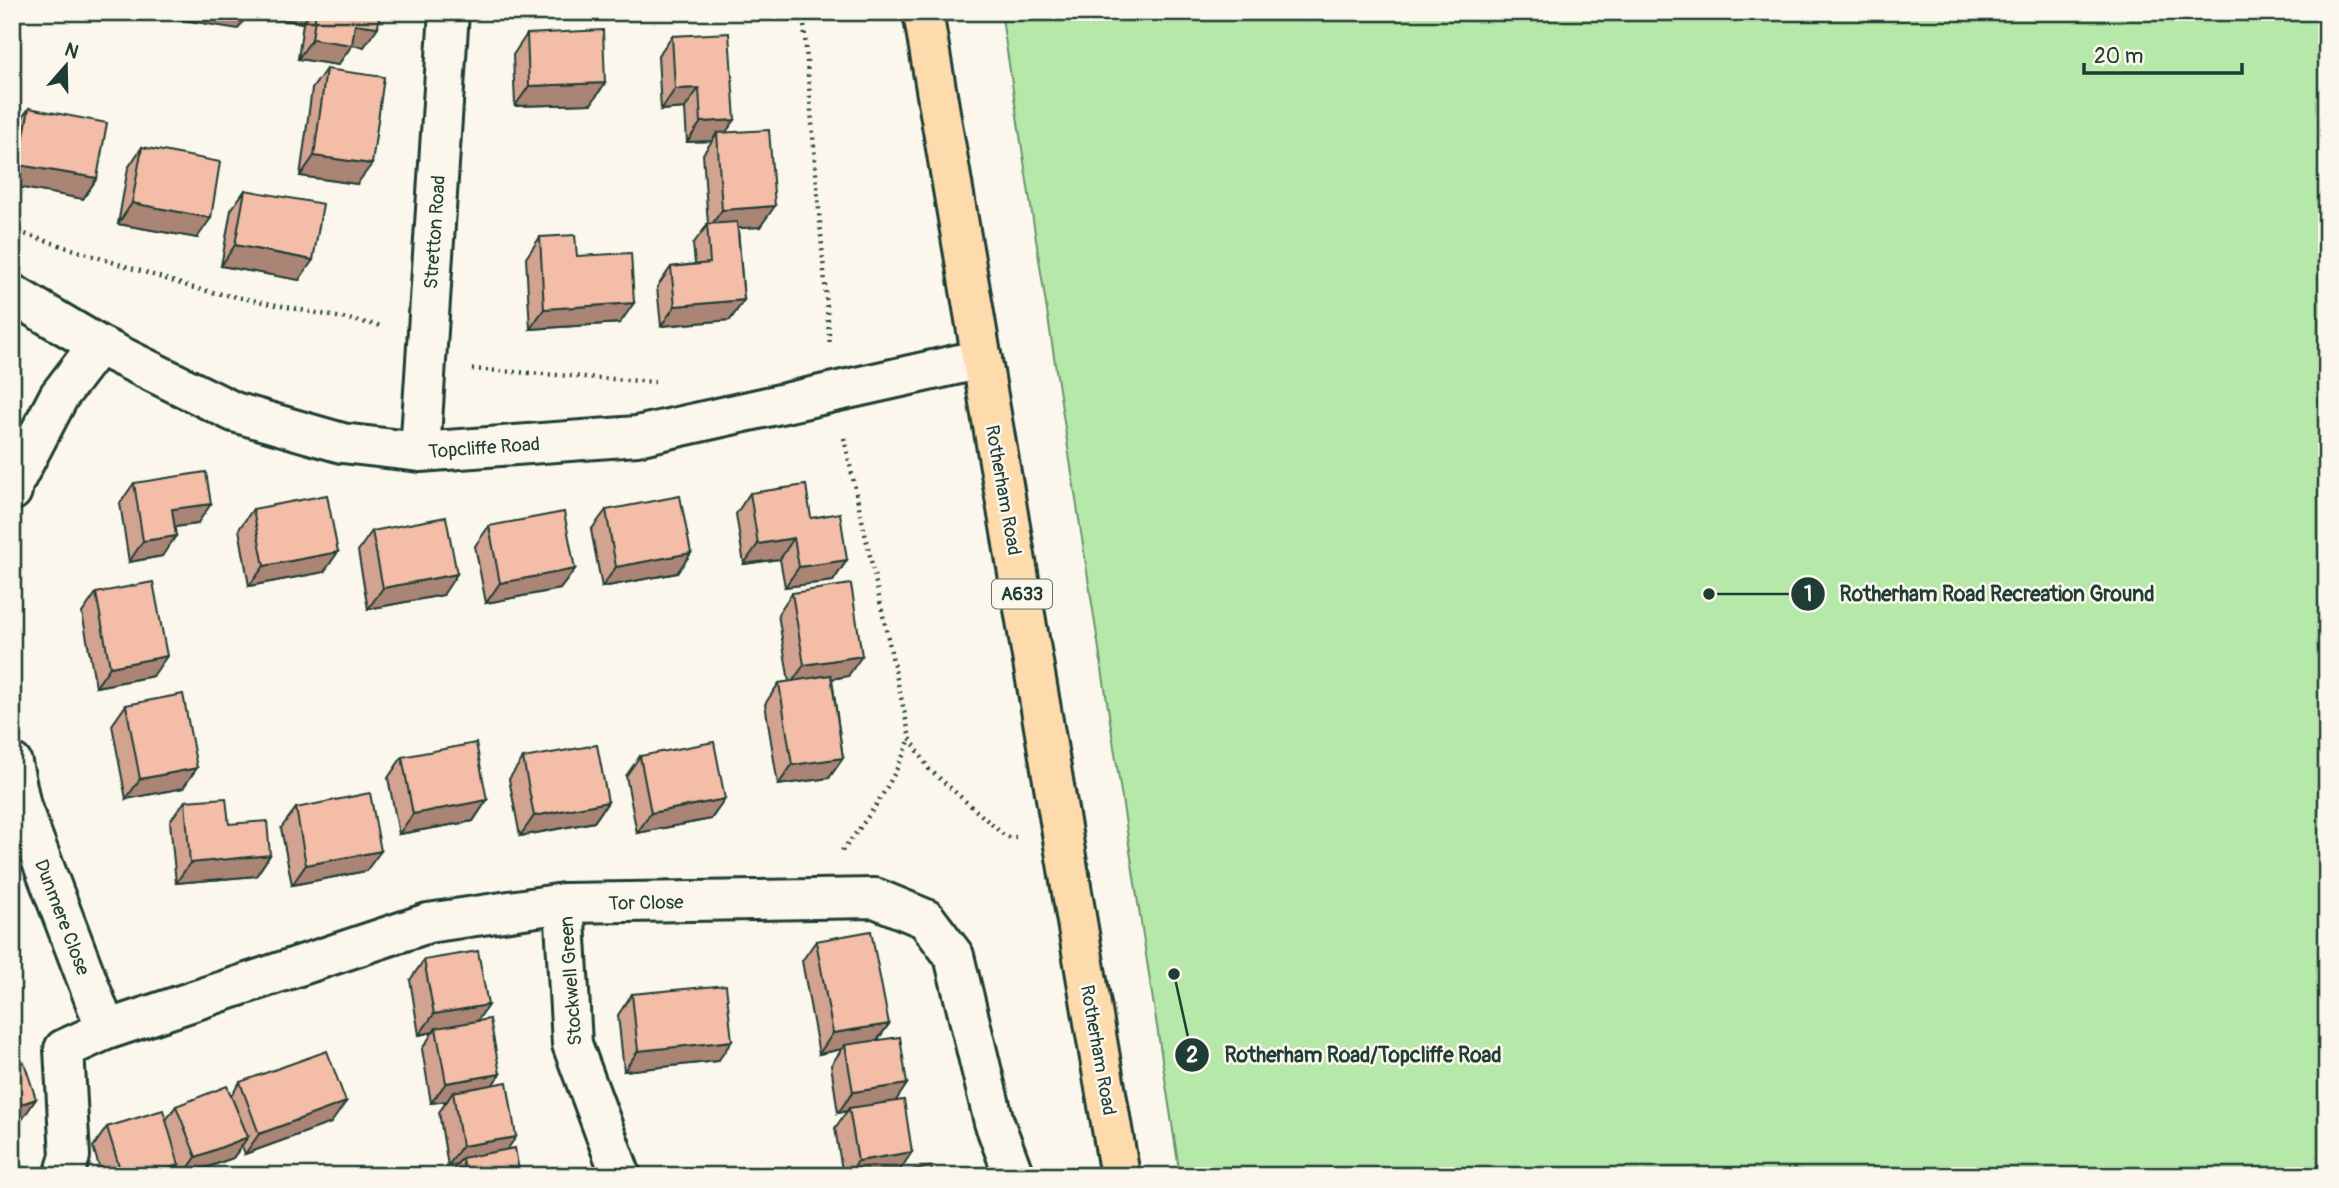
<svg xmlns="http://www.w3.org/2000/svg" width="2339" height="1188" font-family="Pangolin,sans-serif">
	<style>
		.green { fill: #b6e8a9; stroke: #6a926e; stroke-width: 2 }
		.lines { fill: none; stroke-linecap: round; stroke-linejoin: round }
		.minor-casing { stroke: #1f3d34; stroke-width: 44 }
		.major-casing { stroke: #1f3d34; stroke-width: 44 }
		.path { stroke: #1f3d34; stroke-width: 4.5; stroke-dasharray: 2 5; stroke-linecap: butt }
		.minor { stroke: #fbf7ec; stroke-width: 38 }
		.major { stroke: #fedbac; stroke-width: 38 }
		.wall { fill: #d1a390; stroke: #1f3d34; stroke-width: 2 }
		.shaded-wall { fill: #aa8475; stroke: #1f3d34; stroke-width: 2 }
		.building { fill: #f3bda7; stroke: #1f3d34; stroke-width: 2 }
		.labels { text-anchor: middle; stroke-width: 5; stroke-linejoin: round; paint-order: stroke }
		.shield { fill: #fbf7ec; stroke: #61756b; stroke-width: 2 }
		.shield-label { font-size: 18px; font-weight: bold; fill: #1f3d34 }
		.street-label { font-size: 19px; fill: #1f3d34; stroke: #fbf7ec }
		.leader { fill: none; stroke: #1f3d34; stroke-width: 2.5 }
		.callout-dot { fill: #1f3d34; stroke: #fbf7ec; stroke-width: 2.5 }
		.mark-label { font-size: 21px; text-anchor: middle; font-weight: bold; fill: #fff }
		.callout-label { font-size: 21px; text-anchor: middle; font-weight: bold; fill: #1f3d34; stroke: #fbf7ec; stroke-width: 5; stroke-linejoin: round; paint-order: stroke }
	</style>
	<rect width="100%" height="100%" fill="#fbf7ec"/>
	<filter id="ink" filterUnits="userSpaceOnUse"><feTurbulence type="fractalNoise" baseFrequency=".0143" numOctaves="2"/><feDisplacementMap in="SourceGraphic" scale="14" xChannelSelector="R" yChannelSelector="G"/><feConvolveMatrix kernelMatrix="1 2 1 2 8 2 1 2 1" color-interpolation-filters="sRGB"/></filter>
	<g filter="url(#ink)">
		<path class="green" d="M1001,12H2327V1176H1180Z"/>
		<g class="lines">
			<defs>
				<path id="minor" d="M12,294L98,345L234,412L342,443L420,452L637,436L982,359
					M420,452L449,12
					M12,491L13,484L59,396L98,345
					M12,763L21,806L106,1030
					M564,903L572,1044L621,1176
					M64,1176L70,1156L64,1049L106,1030L428,923L564,903L875,898L926,919L954,956L994,1122L1014,1176"/>
				<path id="major" d="M923,12L1120,1176"/>
			</defs>
			<use href="#minor" class="minor-casing"/>
			<use href="#major" class="major-casing"/>
			<path class="path" d="M803,12L830,346
				M12,230L197,289L382,326
				M472,369L655,382
				M844,438L910,738
				M842,851C870,816 895,780 910,738L929,769L1006,837H1016"/>
			<use href="#minor" class="minor"/>
			<use href="#major" class="major"/>
		</g>
		<path class="wall" d="M259,12H380L364,47L352,45L338,65L298,59L303,23L258,16Z
			M527,34L605,83L591,104L515,106L513,55Z
			M672,36L726,133L760,227L738,228L744,300L730,320L661,326L657,287L671,267L695,264L693,244L708,224L703,154L712,141L687,142L685,108L661,110L658,56Z
			M326,69L357,184L300,176L312,89Z
			M29,108L97,178L83,199L12,186V144L15,128Z
			M142,147L197,238L118,224L128,168Z
			M245,190L299,280L221,266L231,210Z
			M540,237L577,256L620,323L530,329L526,258Z
			M134,483L197,524L175,527L162,556L129,562L120,503Z
			M750,493L811,518L847,560L833,581L785,587L780,559L744,564L736,514Z
			M253,509L324,572L249,586L239,529Z
			M606,510L691,553L677,573L602,587L591,530Z
			M489,526L575,569L560,589L486,603L475,546Z
			M372,531L443,595L368,609L358,551Z
			M96,593L153,676L96,687L82,613Z
			M792,593L848,676L832,679L843,758L829,778L778,785L765,704L779,683L789,682L778,614Z
			M126,705L183,788L126,799L112,725Z
			M640,756L725,799L711,819L637,833L626,776Z
			M402,757L487,800L473,821L399,834L388,778Z
			M523,758L608,802L594,822L520,836L509,779Z
			M185,801L229,824L270,855L256,876L176,883L170,821Z
			M296,808L366,871L292,885L281,828Z
			M816,941L889,1024L877,1041L895,1101L899,1172L933,1176H843L835,1128L847,1111L838,1113L831,1065L842,1049L819,1054L802,961Z
			M424,960L488,1005L476,1022L500,1074L492,1085L507,1150L520,1176H449L457,1164L448,1166L439,1112L447,1101L431,1103L422,1049L433,1032L419,1035L410,980Z
			M632,994L718,1061L624,1071L618,1015Z
			M240,1082L331,1123L245,1154L242,1146L233,1158L185,1176H182L178,1167L172,1176H102L93,1147L107,1127L166,1120L176,1106L231,1096Z"/>
		<path class="shaded-wall" d="M146,12H249L238,29L145,14Z
			M261,12H311L303,23L258,16Z
			M355,24L378,27L364,47L352,45L338,65L298,59L312,39Z
			M605,83L591,104L515,106L529,86Z
			M699,88L685,108L661,110L675,89Z
			M735,120L720,140L717,133L712,141L687,142L701,122Z
			M314,156L372,164L357,184L300,176Z
			M19,165L97,178L83,199L12,186V174Z
			M132,203L211,218L197,238L118,224Z
			M775,206L760,227L708,230L722,210Z
			M235,245L313,260L299,280L221,266Z
			M744,300L730,320L661,326L675,306Z
			M634,303L620,323L530,329L544,309Z
			M211,504L197,524L158,529L172,509Z
			M176,536L162,556L129,562L143,541Z
			M794,538L780,559L744,564L758,544Z
			M338,552L324,572L249,586L264,566Z
			M691,553L677,573L602,587L616,567Z
			M847,560L833,581L785,587L799,567Z
			M575,569L560,589L486,603L500,583Z
			M457,574L443,595L368,609L383,588Z
			M167,656L153,676L96,687L110,667Z
			M862,656L848,676L789,686L804,665Z
			M843,758L829,778L778,785L792,765Z
			M197,768L183,788L126,799L140,779Z
			M725,799L711,819L637,833L651,813Z
			M487,800L473,821L399,834L413,814Z
			M608,802L594,822L520,836L534,816Z
			M381,851L366,871L292,885L306,865Z
			M270,855L256,876L176,883L190,863Z
			M488,1005L474,1026L436,1028L433,1032L419,1035L434,1014Z
			M889,1024L874,1044L845,1045L842,1049L819,1054L833,1033Z
			M732,1041L718,1061L624,1071L638,1051Z
			M500,1074L486,1094L453,1092L447,1101L431,1103L446,1083Z
			M907,1084L893,1105L849,1108L847,1111L838,1113L853,1092Z
			M36,1099L22,1120L12,1123V1107Z
			M346,1102L331,1123L245,1154L259,1134Z
			M248,1137L233,1158L183,1176L196,1157Z
			M516,1137L502,1157L462,1158L457,1164L448,1166L462,1146Z
			M912,1152L898,1173L879,1176H848L858,1161Z
			M179,1165L172,1176H143Z"/>
		<path class="building" d="M316,12H380L378,27L355,24L352,45L312,39Z
			M603,30L605,83L529,86L527,34Z
			M729,33L735,120L701,122L699,88L675,89L672,36Z
			M326,69L384,77L372,164L314,156Z
			M29,108L107,123L97,178L19,165Z
			M769,130L775,206L722,210L717,133Z
			M142,147L220,162L211,218L132,203Z
			M245,190L323,204L313,260L235,245Z
			M737,222L744,300L675,306L671,267L710,263L707,224Z
			M575,235L577,256L631,253L634,303L544,309L540,237Z
			M206,472L211,504L172,509L176,536L143,541L134,483Z
			M806,485L811,518L840,513L847,560L799,567L794,538L758,544L750,493Z
			M327,495L338,552L264,566L253,509Z
			M680,496L691,553L616,567L606,510Z
			M564,512L575,569L500,583L489,526Z
			M446,517L457,574L383,588L372,531Z
			M153,582L167,656L110,667L96,593Z
			M851,584L862,656L804,665L792,593Z
			M831,675L843,758L792,765L779,683Z
			M183,694L197,768L140,779L126,705Z
			M714,742L725,799L651,813L640,756Z
			M476,743L487,800L413,814L402,757Z
			M597,745L608,802L534,816L523,758Z
			M370,793L381,851L306,865L296,808Z
			M226,798L229,824L267,821L270,855L190,863L185,801Z
			M871,931L889,1024L833,1033L816,941Z
			M478,951L488,1005L434,1014L424,960Z
			M726,985L732,1041L638,1051L632,994Z
			M490,1019L500,1074L446,1083L436,1028Z
			M12,1021L16,1033L12,1034Z
			M900,1037L907,1084L853,1092L845,1045Z
			M327,1051L346,1102L259,1134L240,1082Z
			M24,1062L36,1099L12,1107V1065Z
			M507,1082L516,1137L462,1146L453,1092Z
			M227,1086L248,1137L196,1157L176,1106Z
			M904,1100L912,1152L858,1161L849,1108Z
			M163,1110L179,1165L143,1176H122L107,1127Z
			M515,1148L520,1176H465L462,1158Z
			M931,1167L933,1176H879V1175Z"/>
	</g>
	<g class="labels">
		<rect class="shield" x="992" y="579.5" width="60" height="29" rx="5"/>
		<g class="shield-label">
			<text x="1022" y="600">A633</text>
		</g>
		<g class="street-label">
			<text transform="translate(434 232) rotate(-86)" y="7">Stretton Road</text>
			<text transform="translate(484 447) rotate(-4)" y="7">Topcliffe Road</text>
			<text transform="translate(1004 490) rotate(80)" y="7">Rotherham Road</text>
			<text transform="translate(646 902) rotate(-1)" y="7">Tor Close</text>
			<text transform="translate(63 917) rotate(69)" y="7">Dunmere Close</text>
			<text transform="translate(570 981) rotate(-94)" y="7">Stockwell Green</text>
			<text transform="translate(1099 1050) rotate(80)" y="7">Rotherham Road</text>
		</g>
	</g>
	<path class="leader" d="M1709 594L1808 594M1174 974L1192 1055"/>
	<g class="callout-dot">
		<circle cx="1709" cy="594" r="7"/>
		<circle cx="1174" cy="974" r="7"/>
		<circle cx="1808" cy="594" r="18"/>
		<circle cx="1192" cy="1055" r="18"/>
	</g>
	<g class="mark-label">
		<text x="1808" y="601">1</text>
		<text x="1192" y="1062">2</text>
	</g>
	<g class="callout-label">
		<text x="1997" y="601">Rotherham Road Recreation Ground</text>
		<text x="1363" y="1062">Rotherham Road/Topcliffe Road</text>
	</g>
	<rect width="2339" height="1188" fill="none" stroke="#fbf7ec" stroke-width="42"/>
	<rect x="21" y="21" width="2297" height="1146" fill="none" stroke="#1f3d34" stroke-width="2.5" filter="url(#ink)"/>
	<g transform="translate(66 66) rotate(20)" stroke="#fbf7ec" stroke-width="5" paint-order="stroke">
	<path d="M0-5L12 26L0 18L-12 26Z" fill="#1f3d34"/>
	<text y="-10" font-size="19" font-weight="bold" text-anchor="middle" fill="#1f3d34">N</text>
	</g>
	<path d="M2084 63v10h158v-10" fill="none" stroke="#1f3d34" stroke-width="3.5"/>
	<text x="2094" y="63" font-size="21" fill="#1f3d34" stroke="#fbf7ec" stroke-width="5" paint-order="stroke">20 m</text>
</svg>
